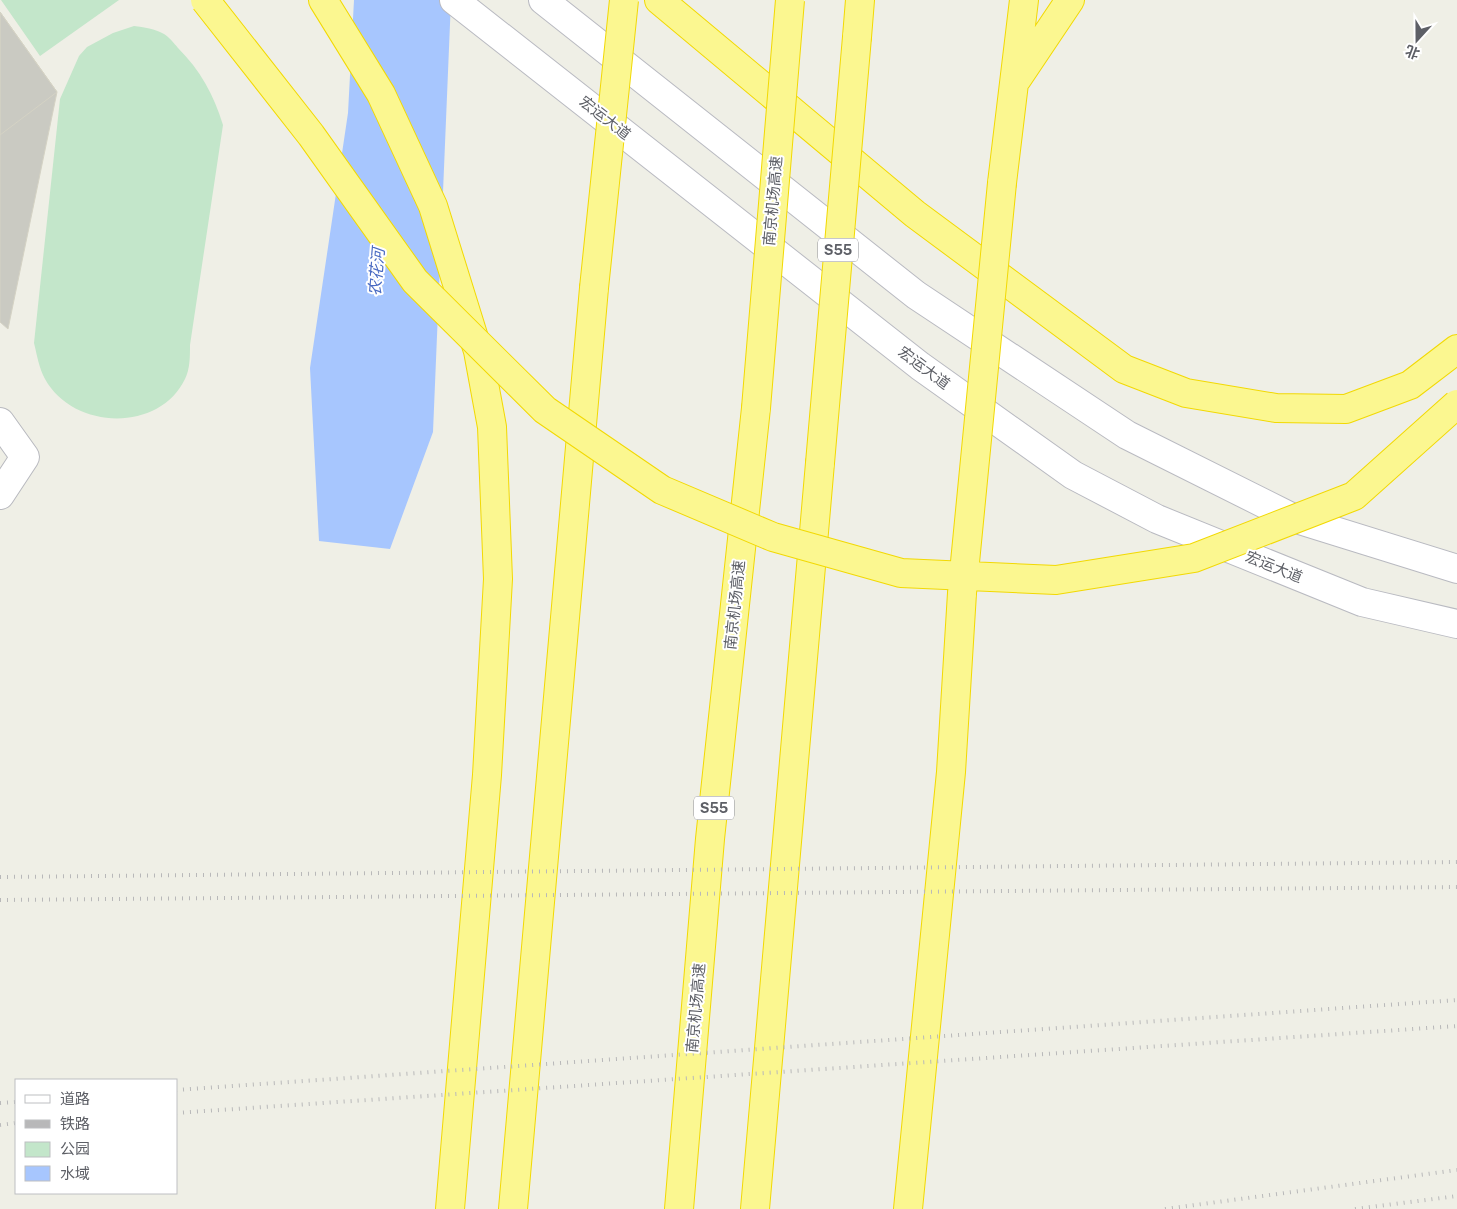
<svg xmlns="http://www.w3.org/2000/svg" width="1457" height="1209" font-family="'Public Sans','Noto Sans SC',sans-serif">
	<style>
		.green { fill: #c3e6ca }
		.water { fill: #a7c6fe }
		.building { fill: #cacac2; stroke: #d4d2c4 }
		.lines { fill: none; stroke-linecap: round; stroke-linejoin: round }
		.minor-casing { stroke: #b8b9bf; stroke-width: 30 }
		.secondary-casing { stroke: #b9bac1; stroke-width: 30 }
		.motorway-casing { stroke: #f2d903; stroke-width: 30 }
		.minor { stroke: #fff; stroke-width: 28 }
		.secondary { stroke: #fff; stroke-width: 28 }
		.motorway { stroke: #fbf790; stroke-width: 28 }
		.rail { stroke: #b8b8b9; stroke-width: 4; stroke-dasharray: 1 6; stroke-linecap: butt }
		.motorway-bridge-casing { stroke: #f2d903; stroke-width: 30; stroke-linecap: butt }
		.motorway-bridge { stroke: #fbf790; stroke-width: 28 }
		.labels { text-anchor: middle; stroke-width: 4; stroke-linejoin: round; paint-order: stroke }
		.shield { fill: #fff; stroke: #8e8f94; stroke-width: 1 }
		.shield-label { font-size: 14px; font-weight: bold; fill: #5d5f66 }
		.street-label { font-size: 15px; fill: #5d5f66; stroke: #fff }
		.water-label { font-size: 16px; font-style: italic; fill: #496ac2; stroke: #fff }
	</style>
	<rect width="100%" height="100%" fill="#efefe6"/>
	<path class="green" d="M1,0H119L40,56Z
		M134,26C144,27 155,29 164,34C169,37 174,43 178,48C200,70 214,95 223,125L190,345C190,357 190,369 185,379C159,433 73,430 45,379C39,368 37,355 34,343L60,99L79,56L87,47L113,33Z"/>
	<path class="water" d="M354,0H451L433,432L390,549L319,541L310,368L348,113Z"/>
	<path class="building" d="M0,12L57,92L8,329L0,322Z
		M0,12L57,92L0,135Z"/>
	<g class="lines">
		<defs>
			<path id="minor" d="M0,422L25,457L0,495"/>
			<path id="secondary" d="M454,0L920,366L1073,475L1157,519L1362,602L1457,624
				M543,0L916,295L1127,435L1293,518L1457,569"/>
			<path id="motorway" d="M323,0L381,94L433,206L478,351L492,427L498,579L487,775L450,1209
				M659,0L915,214L1124,369L1186,393L1276,408L1346,409L1410,385L1457,349
				M857,37L860,0
				M1017,79L1070,0
				M1002,183L1024,0
				M513,1209L594,288
				M679,1209L710,839L756,408
				M755,1209L820,463
				M908,1209L951,772L962,593"/>
		</defs>
		<use href="#minor" class="minor-casing"/>
		<use href="#secondary" class="secondary-casing"/>
		<use href="#motorway" class="motorway-casing"/>
		<use href="#minor" class="minor"/>
		<use href="#secondary" class="secondary"/>
		<use href="#motorway" class="motorway"/>
		<path class="rail" d="M0,877L1457,862
			M0,900L1457,887
			M176,1090L1457,1000
			M0,1103L16,1102
			M176,1113L1457,1026
			M0,1125L16,1123
			M1165,1209L1457,1170
			M1355,1209L1457,1196"/>
		<defs>
			<path id="motorway-bridge" d="M205,0L311,135L415,281L545,410L662,490L773,537L901,573L1056,580L1194,558L1354,496L1457,404
				M594,288L624,0
				M756,408L790,0
				M820,463L857,37
				M962,593L1002,183"/>
		</defs>
		<use href="#motorway-bridge" class="motorway-bridge-casing"/>
		<use href="#motorway-bridge" class="motorway-bridge"/>
	</g>
	<g class="labels">
		<g class="shield">
			<rect x="818" y="238.5" width="40" height="23" rx="4"/>
			<rect x="694" y="796.5" width="40" height="23" rx="4"/>
		</g>
		<g class="shield-label">
			<text x="838" y="255">S55</text>
			<text x="714" y="813">S55</text>
		</g>
		<g class="street-label">
			<text transform="translate(605 118) rotate(38)" y="5">宏运大道</text>
			<text transform="translate(773 201) rotate(-85)" y="5">南京机场高速</text>
			<text transform="translate(924 368) rotate(37)" y="5">宏运大道</text>
			<text transform="translate(1274 567) rotate(22)" y="5">宏运大道</text>
			<text transform="translate(735 605) rotate(-84)" y="5">南京机场高速</text>
			<text transform="translate(696 1008) rotate(-85)" y="5">南京机场高速</text>
		</g>
		<g class="water-label">
			<text transform="translate(376 272) rotate(-85)" y="6">农花河</text>
		</g>
	</g>
	<rect x="15" y="1079" width="162" height="115" fill="#ffffff" stroke="#bebfc2"/>
	<rect x="25" y="1095" width="25" height="8" fill="#ffffff" stroke="#bebfc2"/>
	<text x="60" y="1104" font-size="15" fill="#5d5f66">道路</text>
	<rect x="25" y="1120" width="25" height="8" fill="#b8b8b9" stroke="#bebfc2"/>
	<text x="60" y="1129" font-size="15" fill="#5d5f66">铁路</text>
	<rect x="25" y="1142" width="25" height="15" fill="#c3e6ca" stroke="#bebfc2"/>
	<text x="60" y="1154" font-size="15" fill="#5d5f66">公园</text>
	<rect x="25" y="1166" width="25" height="15" fill="#a7c6fe" stroke="#bebfc2"/>
	<text x="60" y="1179" font-size="15" fill="#5d5f66">水域</text>
	<g transform="translate(1417 40) rotate(201)" stroke="#ffffff" stroke-width="4" paint-order="stroke">
	<path d="M0-4L9 19L0 12L-9 19Z" fill="#5d5f66"/>
	<text y="-8" font-size="14" font-weight="bold" text-anchor="middle" fill="#5d5f66">北</text>
	</g>
</svg>
